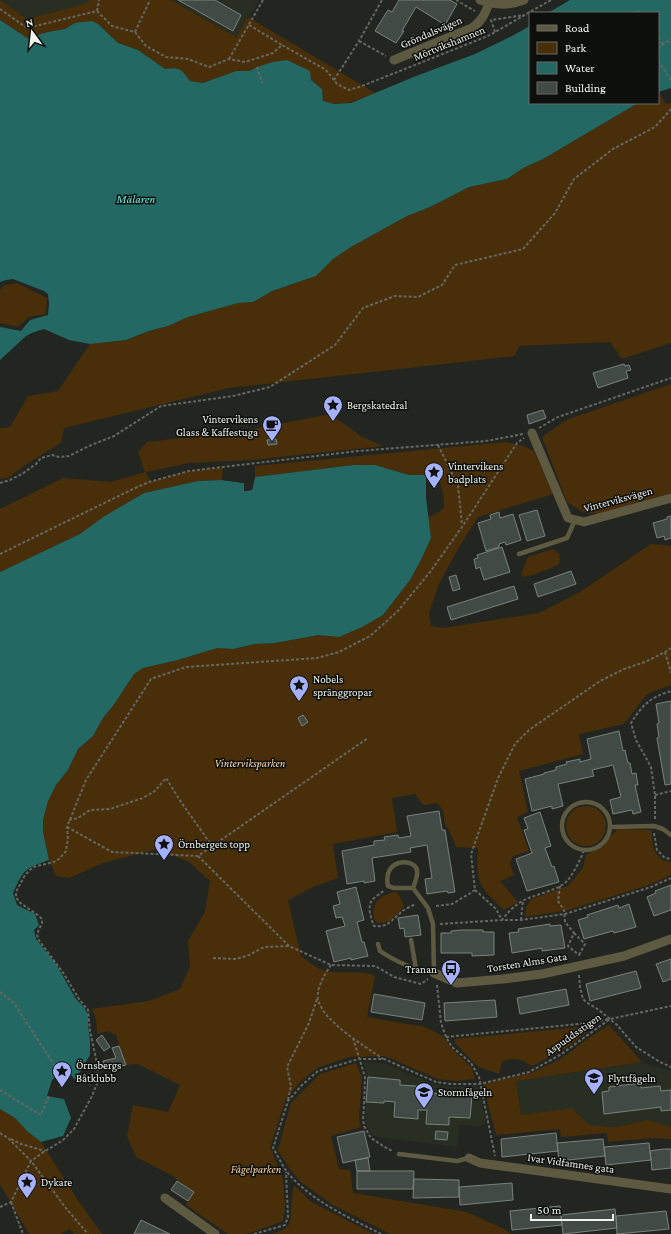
<svg xmlns="http://www.w3.org/2000/svg" width="671" height="1234" font-family="'Crimson Pro',serif">
	<style>
		.built { fill: #282e22 }
		.green { fill: #492e0a }
		.water { fill: #246863 }
		.pier { fill: #232620 }
		.building { fill: #424a45; stroke: #7a827d }
		.lines { fill: none; stroke-linecap: round; stroke-linejoin: round }
		.path { stroke: #646762; stroke-width: 2; stroke-dasharray: 3 2; stroke-linecap: butt }
		.service { stroke: #5e5a41; stroke-width: 4.5 }
		.minor { stroke: #5e5a41; stroke-width: 9 }
		.labels { text-anchor: middle; stroke-width: 3; stroke-linejoin: round; paint-order: stroke }
		.street-label { font-size: 11px; fill: #f1f3ef; stroke: #0d0f0c }
		.poi-label { font-size: 11px; fill: #f1f3ef; stroke: #0d0f0c; text-anchor: start }
		.park-label { font-size: 11px; font-style: italic; fill: #fad4ab; stroke: #0d0f0c }
		.water-label { font-size: 12px; font-style: italic; fill: #6aeae0; stroke: #0d0f0c }
	</style>
	<rect width="100%" height="100%" fill="#232620"/>
	<path class="built" d="M0,0H89L87,3L27,19Z
		M171,0H259L236,37Z
		M363,1062L386,1064L436,1085L451,1087L474,1086L479,1088L486,1123L482,1126L459,1125L457,1147L372,1136L365,1124V1117L368,1077Z
		M642,1062L671,1071V1127L649,1120L615,1127L589,1125L572,1108L521,1116L516,1081Z"/>
	<path class="green" d="M0,0L27,19L87,3L89,0H171L236,37L248,17L375,93C356,100 344,108 323,101L322,89L311,80L257,67L250,71H236L203,83L190,81C181,70 180,67 165,69L138,50L118,43L98,24L75,23L65,29L48,32L26,38L0,20Z
		M658,92L666,104L671,103V343L622,359L610,342L519,346L514,356L229,388L64,428L61,443L25,465L8,478L0,479V428L10,427L28,396L58,391L90,344L127,340L149,331L168,326L188,317L238,303L253,302L272,291L316,276L333,259L351,247L407,216L430,207L469,187L507,179L523,168L543,159L638,103H658Z
		M17,283L47,298L46,314L29,317L18,327L0,323V290L5,285Z
		M671,384V493L598,514L583,512L567,502L542,437L566,420Z
		M330,414L362,437L383,446L251,460L189,463L146,472L150,482L189,471L223,467L222,480L198,481L144,493L103,517L80,534L0,572V509L63,478L111,482L145,472L138,452L147,442L242,431Z
		M506,442L523,446L534,451L553,494L478,517L459,547L439,584L429,613L431,626L443,628L539,613L580,592L651,544L671,546V685L647,694L624,724L579,734L583,754L519,771L528,812L517,817L529,851L513,856L510,863L514,875L500,881L518,902L504,910C479,886 476,884 478,848L456,847L450,832L445,824L443,810L437,803L423,805L415,794L392,798L397,832L333,844L338,878L315,886L288,900L301,956C307,961 315,967 322,970C338,975 360,969 375,976L367,1017L425,1027L443,1036L451,1048L472,1068L475,1079L456,1081L438,1079L385,1056L349,1057L317,1068L300,1082L286,1099L270,1147L283,1179L285,1205L283,1221L247,1234H228L186,1205L194,1192L171,1175L136,1157L127,1136L133,1105L168,1112L180,1085L138,1064L126,1065L116,1035L108,1031L97,1034L96,1019L92,1009L149,1001L180,989L190,966L188,941L205,912L210,881L189,862L157,849L103,863L69,878L56,876L49,860L43,832V820L48,801L56,785L68,770L78,749L93,736L103,718L115,703L134,674L143,668L178,660L217,648L233,649L255,644L275,643L319,635L339,637L383,615L410,580L421,560L431,538L428,517L436,514L444,508C444,496 443,485 435,475H409L375,465H353L255,477V466Z
		M553,549L559,554L560,560L558,565L533,575L522,577L521,574L528,557Z
		M566 826a20 20 0 1 1 40 0a20 20 0 1 1-40 0Z
		M618,829L652,830C652,845 652,850 663,861L671,862V875L649,885L568,910L525,917L526,907L531,899L568,886L583,868L586,855L603,846L610,837Z
		M394,892L398,893L404,906C399,912 391,923 382,923C369,924 373,904 379,899C383,895 389,894 394,892Z
		M609,1025L642,1062L516,1081L521,1115L572,1108L589,1125L615,1127L649,1120L671,1127V1139L652,1138L608,1142L607,1133L561,1137L560,1129L496,1135L483,1084L531,1073L561,1059L590,1037Z
		M591,1026C576,1045 554,1055 532,1066C521,1060 515,1056 502,1062L499,1074L477,1066L456,1044L454,1039Z
		M356,1063L362,1077L359,1119L361,1127L331,1136L339,1169L350,1170L353,1193L467,1212L504,1229L511,1234H390L333,1205L301,1182L289,1168L278,1150L291,1103L320,1074Z
		M0,1109L15,1118L27,1131L41,1142L77,1199L102,1234H74L70,1229L60,1234H29L0,1184Z
		M295,1186L311,1202L374,1234H272L285,1229L290,1223L293,1188Z"/>
	<path class="water" d="M570,0H671V88L658,92V13H548Z
		M0,20L27,38L48,32L65,29L75,23L92,21L98,24L118,43L138,50L165,69C180,67 181,69 190,81L203,83L236,71H250L257,67L273,62L287,60L310,71L311,80L322,89L323,101L334,104L351,103L416,76L475,54L512,36L530,26V103H638L543,159L523,168L507,179L469,187L430,207L407,216L351,247L333,259L316,276L272,291L253,302L238,303L188,317L168,326L149,331L126,340L90,344L69,340L44,329C37,331 30,333 25,337L0,360V327L21,331L30,320L48,315L49,304L48,294L44,291L13,279L6,280L0,282Z
		M353,465H375L409,475H426V498L431,538L421,560L410,580L383,615L362,627L339,637L319,635L275,643L255,644L233,649L217,648L178,660L143,668L134,674L115,703L103,718L93,736L78,749L68,770L56,785L48,801L43,820V832L49,860C24,869 24,869 13,893L17,905L35,914L39,925L34,930L36,939L56,964L76,999L84,1007L88,1015V1025L90,1041V1055L75,1080L66,1068L52,1080L47,1096L64,1099L71,1118L63,1136L41,1142L27,1131L15,1118L0,1109V572L80,534L103,517L144,493L198,481L222,480L244,483V491L252,490L255,477Z"/>
	<path class="pier" d="M253,477H255L252,490L244,491V483L222,480V478L244,481L246,483V489L251,488Z"/>
	<path class="building" d="M178,0H215L241,15L233,31Z
		M399,0H450L457,4L445,25L416,7L402,31H404L396,43L375,31L388,10L392,12Z
		M624,364L625,366L629,365L631,370L626,371L628,378L598,388L593,373Z
		M543,410L546,418L529,424L527,415Z
		M276,439L277,444L268,445L267,440Z
		M537,510L545,536L527,541L519,515Z
		M499,512L500,518L513,514L521,540L506,545L505,542L499,544V547L486,551L478,523L491,519L490,515Z
		M671,516V538L665,540L664,536L657,538L653,523L667,519V517Z
		M502,547L510,572L484,580L480,567L476,569L474,559L478,558L477,555Z
		M571,571L576,584L538,597L534,584Z
		M456,575L460,589L453,591L449,577Z
		M514,586L518,599L451,620L447,607Z
		M671,701V784L665,785L657,738L659,737L657,724L659,723L656,704Z
		M303,715L308,722L302,726L298,718Z
		M619,731L623,751L625,750L628,763H630L632,774L636,773L638,785H635L641,812L633,814L632,810L613,814L610,800L621,797L613,765L592,770L594,776L558,784L563,806L552,809V806L532,811L525,779L544,774V773L556,770V767L567,764L566,762L580,759V762L591,759L587,739Z
		M439,811L442,830H445L455,892L448,893L447,891L427,894L425,879L432,878L427,845L410,848L411,852L372,858L375,881L364,883V881L347,884L342,851L374,845V841L385,840L384,837L398,835L399,838L411,836L407,816Z
		M540,812L551,846L545,848L552,867L554,866L559,882L527,891L516,859L532,853L524,830L528,829L524,818Z
		M671,885V910L654,916L647,897L656,893L655,891Z
		M356,887L364,920L357,922L362,942H364L368,956L351,960V958L334,962L326,931L345,926L342,917L336,918L333,906L340,904L337,892Z
		M629,904L636,927L614,933L613,931L584,939L578,920L588,917L587,915L618,905L619,908Z
		M418,915L421,935L405,937L404,928L400,929L398,918Z
		M550,924V926L561,925L565,948L542,951V948L512,953L509,933L519,932L518,929Z
		M462,930H483V932H494V955L472,956V953H441V933H451V931Z
		M671,959V979L663,982L656,964Z
		M636,971L641,988L590,1001L586,984Z
		M566,989L569,1005L520,1014L517,998Z
		M374,994L425,1003L422,1020L371,1012Z
		M495,1000L497,1017L445,1021L444,1003Z
		M102,1035L110,1047L104,1051L96,1040Z
		M119,1046L126,1065L105,1069L103,1061L116,1058L112,1048Z
		M368,1077L400,1080V1085L431,1087V1093L472,1096L470,1118L449,1117V1125L426,1124L427,1110H418V1119L394,1117L395,1102L384,1101V1103L366,1102Z
		M641,1083V1088L660,1086L661,1091L671,1090V1110L661,1111V1107L604,1114L602,1092L609,1091V1087Z
		M364,1131L370,1157L343,1163L337,1137Z
		M436,1131L448,1132L447,1140L435,1139Z
		M556,1133L558,1151L502,1157L501,1139Z
		M603,1139L605,1156L559,1161L557,1143Z
		M649,1143L651,1160L606,1165L604,1147Z
		M664,1149H671V1168L652,1170L650,1151Z
		M368,1158L370,1171H357L355,1160Z
		M357,1171H414L413,1189H357Z
		M414,1179L459,1180V1197L413,1198Z
		M177,1181L194,1192L188,1201L171,1190Z
		M512,1183L513,1200L460,1205L459,1187Z
		M560,1206L562,1225L512,1230L510,1211Z
		M615,1209L617,1228L563,1234L561,1215Z
		M666,1211L669,1229L617,1234L616,1216Z
		M141,1220L170,1234H134Z"/>
	<g class="lines">
		<path class="path" d="M456,0L475,11
			M0,9L27,28L97,11L112,26L135,32L146,46L166,57L188,59L209,67L229,59L245,62L273,53L282,45L326,70L337,84L349,90L362,86L488,36L551,0
			M97,11L99,0
			M639,11L641,13
			M249,25L282,45
			M135,32L150,0
			M495,32L491,20L524,15
			M658,38L663,45
			M359,41L386,56
			M658,48L671,39
			M229,59L263,0
			M658,61L671,80
			M257,67L262,83
			M334,80L359,41L382,0
			M539,428L558,417L671,378
			M438,445L458,486L462,525
			M0,483L10,480L22,474L36,464L41,458L52,455L59,457L69,456L89,446L114,436L161,406L233,396L270,387L335,345L363,308L395,296L418,297L442,285L455,265L523,249L555,213L574,179L613,149L655,127L671,109
			M0,554L133,489L149,482L189,471L358,451L486,441L523,434
			M665,652L671,673
			M655,795L671,791
			M655,819V795L651,767L636,740L631,723C642,705 651,697 671,691
			M69,820L78,818L90,810L110,809L143,798L155,791L166,778L181,802L212,846
			M67,827L112,852L198,856L368,738
			M654,833L657,850L665,858L671,859
			M198,856L289,946L331,965L375,966L394,977L421,984L428,979
			M560,886L558,901L564,910L565,922L574,933L568,946L579,955V956
			M475,890L496,909L502,920C508,912 514,906 522,901C535,894 558,891 568,880C575,871 580,860 584,850
			M383,891C380,894 375,897 372,900C367,907 371,919 374,926C389,928 393,918 404,910C407,908 412,906 415,904
			M436,906L452,904L469,894L475,890L471,854L498,778L515,744L529,730L600,681L624,669L645,662L665,652L671,648
			M521,920L523,900
			M440,924L502,920H521L565,914L651,887L671,878
			M574,933L585,944L579,955
			M213,958L235,959L247,956L264,947L289,946
			M331,965C325,974 316,988 318,999C322,1021 365,1046 383,1059
			M579,975L580,987L583,999L586,1002L599,1010L617,1025L636,1047L660,1062L671,1067
			M437,985L441,1023L446,1037L452,1047L471,1063L479,1077L495,1156
			M0,992L14,1003L60,1074
			M446,1037L588,1023L609,1019
			M353,1038L365,1077L364,1106L363,1119L364,1126L371,1138L383,1146L392,1151
			M0,1090L41,1115L49,1096
			M288,1100L291,1086L287,1067L309,1023L317,999
			M0,1133L8,1138L31,1161L45,1151L62,1141L74,1129L92,1096L98,1081V1068L90,1031L88,1010L79,999L64,974L38,939L37,934L42,923V919L39,916L19,902L16,897V892L25,875L33,867L54,862L59,859L66,851L68,839L67,827L86,780L151,679L186,667L317,658L339,652L370,636L397,612L430,572L462,527L517,443L524,438
			M11,1139L21,1144L45,1151
			M11,1202L23,1234
			M0,1207L11,1202L31,1161L65,1207L88,1234
			M254,1234L285,1225L288,1217L286,1172
			M381,1234C348,1217 311,1201 287,1172C282,1165 278,1156 273,1148L288,1101L302,1085L318,1071L359,1059H384L436,1082L451,1084H480L529,1072L560,1055L610,1019L671,1006"/>
		<path class="service" d="M519,554L567,538L575,520
			M562 826a24 24 0 1 1 48 0a24 24 0 1 1-48 0Z
			M610,827L654,826L663,829L671,835
			M411,940L416,969
			M378,944L380,951C398,963 413,969 434,973L433,924L428,908L413,888C415,883 418,876 417,870C413,857 382,859 388,886L394,888H413
			M399,1154L457,1161L469,1158"/>
		<path class="minor" d="M480,0C496,5 508,6 524,0
			M394,60L472,28C482,21 485,14 489,3
			M532,433L568,518L584,522L671,498
			M434,973L457,983L503,979L542,974L624,956L671,939
			M469,1158L480,1163L671,1189
			M165,1198L215,1234"/>
	</g>
	<defs>
		<symbol id="sight-pin" viewBox="-11 -11 22 30"><path d="M0 17L-7.5 6A9.5 9.5 0 1 1 7.5 6Z" fill="#a6b1fc" stroke="#0d0f0c"/><path d="M0-6L1.8-2.2L6-1.7L2.9 1.2L3.7 5.4L0 3.3L-3.7 5.4L-2.9 1.2L-6-1.7L-1.8-2.2Z" fill="#111"/></symbol>
		<symbol id="cafe-pin" viewBox="-11 -11 22 30"><path d="M0 17L-7.5 6A9.5 9.5 0 1 1 7.5 6Z" fill="#a6b1fc" stroke="#0d0f0c"/><path d="M-5.5-4.5H6V0H3Q3 3.5 0 3.5H-2.5Q-5.5 3.5-5.5 0ZM3-3.2v2h1.7v-2ZM-6 4.5H4V6H-6Z" fill="#111"/></symbol>
		<symbol id="bus-pin" viewBox="-11 -11 22 30"><path d="M0 17L-7.5 6A9.5 9.5 0 1 1 7.5 6Z" fill="#a6b1fc" stroke="#0d0f0c"/><path d="M-5-6H5V4H4V6H2V4H-2V6H-4V4H-5ZM-3.5-4V0h7V-4ZM-3.5 1.2v1.5H-2V1.2ZM2 1.2v1.5H3.5V1.2Z" fill="#111"/></symbol>
		<symbol id="school-pin" viewBox="-11 -11 22 30"><path d="M0 17L-7.5 6A9.5 9.5 0 1 1 7.5 6Z" fill="#a6b1fc" stroke="#0d0f0c"/><path d="M0-5L7-2L0 1L-7-2ZM-4 1L0 2.5L4 1V4Q0 6-4 4Z" fill="#111"/></symbol>
	</defs>
	<g fill-rule="evenodd">
		<use href="#sight-pin" x="322" y="394" width="22" height="30"/>
		<use href="#cafe-pin" x="261" y="414" width="22" height="30"/>
		<use href="#sight-pin" x="423" y="461" width="22" height="30"/>
		<use href="#sight-pin" x="288" y="674" width="22" height="30"/>
		<use href="#sight-pin" x="153" y="833" width="22" height="30"/>
		<use href="#bus-pin" x="440" y="958" width="22" height="30"/>
		<use href="#sight-pin" x="51" y="1060" width="22" height="30"/>
		<use href="#school-pin" x="583" y="1067" width="22" height="30"/>
		<use href="#school-pin" x="413" y="1081" width="22" height="30"/>
		<use href="#sight-pin" x="16" y="1171" width="22" height="30"/>
	</g>
	<g class="labels">
		<g class="street-label">
			<text transform="translate(431 32) rotate(-23)" y="4">Gröndalsvägen</text>
			<text transform="translate(449 43) rotate(-22)" y="4">Mörtvikshamnen</text>
			<text transform="translate(618 499) rotate(-15)" y="4">Vinterviksvägen</text>
			<text transform="translate(527 962) rotate(-9)" y="4">Torsten Alms Gata</text>
			<text transform="translate(573 1034) rotate(-35)" y="4">Aspuddsstigen</text>
			<text transform="translate(571 1163) rotate(8)" y="4">Ivar Vidfamnes gata</text>
		</g>
		<g class="poi-label">
			<text x="347" y="409">Bergskatedral</text>
			<text x="258" y="423" text-anchor="end">Vintervikens<tspan x="258" dy="13">Glass &amp; Kaffestuga</tspan></text>
			<text x="448" y="470">Vintervikens<tspan x="448" dy="13">badplats</tspan></text>
			<text x="313" y="683">Nobels<tspan x="313" dy="13">spränggropar</tspan></text>
			<text x="178" y="848">Örnbergets topp</text>
			<text x="437" y="973" text-anchor="end">Tranan</text>
			<text x="76" y="1069">Örnsbergs<tspan x="76" dy="13">Båtklubb</tspan></text>
			<text x="608" y="1082">Flyttfågeln</text>
			<text x="438" y="1096">Stormfågeln</text>
			<text x="41" y="1186">Dykare</text>
		</g>
		<g class="park-label">
			<text x="250" y="767">Vinterviksparken</text>
			<text x="256" y="1173">Fågelparken</text>
		</g>
		<g class="water-label">
			<text x="136" y="203">Mälaren</text>
		</g>
	</g>
	<rect x="529" y="12" width="130" height="92" fill="#0d0f0c" stroke="#686a67"/>
	<rect x="537" y="25" width="20" height="6" fill="#5e5a41" stroke="#686a67"/>
	<text x="565" y="32" font-size="12" fill="#f1f3ef">Road</text>
	<rect x="537" y="42" width="20" height="12" fill="#492e0a" stroke="#686a67"/>
	<text x="565" y="52" font-size="12" fill="#f1f3ef">Park</text>
	<rect x="537" y="62" width="20" height="12" fill="#246863" stroke="#686a67"/>
	<text x="565" y="72" font-size="12" fill="#f1f3ef">Water</text>
	<rect x="537" y="82" width="20" height="12" fill="#424a45" stroke="#686a67"/>
	<text x="565" y="92" font-size="12" fill="#f1f3ef">Building</text>
	<g transform="translate(32 32) rotate(345)" stroke="#0d0f0c" stroke-width="3" paint-order="stroke">
	<path d="M0-3L7 15L0 10L-7 15Z" fill="#f1f3ef"/>
	<text y="-6" font-size="11" font-weight="bold" text-anchor="middle" fill="#f1f3ef">N</text>
	</g>
	<path d="M531 1214v6h82v-6" fill="none" stroke="#f1f3ef" stroke-width="2"/>
	<text x="537" y="1214" font-size="12" fill="#f1f3ef" stroke="#0d0f0c" stroke-width="3" paint-order="stroke">50 m</text>
</svg>
